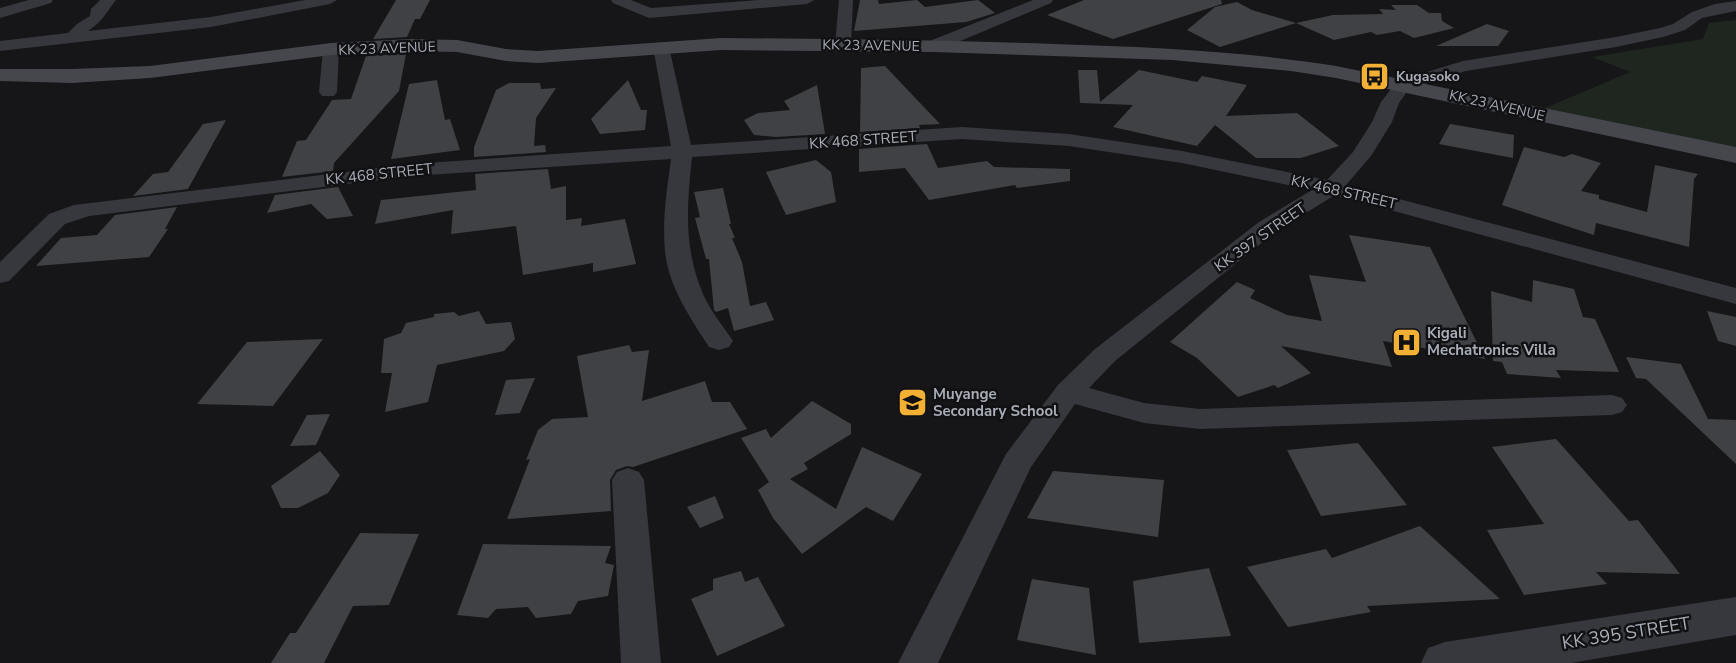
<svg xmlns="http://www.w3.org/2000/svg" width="1736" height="663" font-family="'Nunito Sans',sans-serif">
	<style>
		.green { fill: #1e261f }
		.building { fill: #404145 }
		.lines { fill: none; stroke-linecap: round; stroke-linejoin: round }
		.minor { fill: #37383d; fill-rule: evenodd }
		.tertiary { fill: #37383d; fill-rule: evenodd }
		.secondary { fill: #45474d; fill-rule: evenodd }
		.labels { text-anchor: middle; stroke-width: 5; stroke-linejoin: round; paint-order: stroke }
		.far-street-label { font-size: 14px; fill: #a8adb8; stroke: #111113 }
		.far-poi-label { font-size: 14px; font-weight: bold; fill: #a8adb8; stroke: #111113; text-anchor: start }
		.street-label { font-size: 15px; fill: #a8adb8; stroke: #111113 }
		.poi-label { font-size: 15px; font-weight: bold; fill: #a8adb8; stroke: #111113; text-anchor: start }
		.near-street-label { font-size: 18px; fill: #a8adb8; stroke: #111113 }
	</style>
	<rect width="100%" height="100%" fill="#161618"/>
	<path class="green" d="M1736,20V152L1538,111L1630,72L1592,57L1703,39L1709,23Z"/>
	<path class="building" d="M396,0H430L420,19H415L407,37L373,39Z
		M860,0H878L879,4L917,0L925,7L978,0L995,13L966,22L854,31Z
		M1084,0H1221L1222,4L1113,39L1047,15Z
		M1237,2L1252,10L1296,23L1220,47L1187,30L1215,7Z
		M1391,5H1417L1429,13H1441L1442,21L1454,28L1414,38L1400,31L1377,35L1371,32L1334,40L1296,23L1333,15L1383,14L1379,9L1396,10Z
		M1487,24L1509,31L1498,46H1436Z
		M406,54L399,91L334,163L333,171L282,177L297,141L306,140L332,100L351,99L366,56Z
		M885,66L940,124L919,125L920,128L860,132L861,68Z
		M1078,70H1097L1100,102L1139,70L1197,82L1202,76L1247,85L1226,116L1297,113L1339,146L1301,158H1256L1215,125L1197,146L1113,127L1133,105L1080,103Z
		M437,80L445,120L450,119L460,150L391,159L409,84Z
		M628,80L641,110H647L645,130L600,134L591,119Z
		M509,83H540L541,89L556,88L536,118L534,146L545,145L546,152L474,157V147L496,90Z
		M817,85L825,134L776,137L754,135L744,120L758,113L790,110L784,101Z
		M226,120L188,189L133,196L153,174L168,172L203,124Z
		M1450,124L1514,135L1513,158L1439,144Z
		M927,144L938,168L987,161L994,167L1070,169V181L1017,188L1015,185L929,200L905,168L859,172V149Z
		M1524,147L1564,157L1572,154L1601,163L1581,191L1599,195V199L1647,212L1655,165L1698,174L1694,179L1689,247L1596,223L1594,235L1502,205Z
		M816,160L831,172L836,202L786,215L766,172Z
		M548,169L551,189L566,186V220L582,218L581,226L625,219L636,264L593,272V263L523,275L516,226L451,234L453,210L375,224L381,200L476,190L475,174Z
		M338,187L353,216L327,219L311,204L267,213L275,195Z
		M723,188L731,224H729L735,238H732L742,262L750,306L766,302L774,320L734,331L728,308L716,312L714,310L709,259H706L695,218L700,217L694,192Z
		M177,207L165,229H168L149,257L36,266L61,238L97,235L115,215Z
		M1349,235L1430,247L1485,359L1383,341L1392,367L1281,346L1311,373L1278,388L1274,385L1238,397L1197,358L1170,342L1237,282L1255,290L1250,298L1287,315L1322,321L1309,275L1366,282Z
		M1533,280L1574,289L1583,317L1595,319L1619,372L1556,370L1561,378L1507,374L1502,362L1493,361L1491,291L1532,302Z
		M479,311L486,324L511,322L515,339L504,351L437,365L428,402L385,412L392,373H381L384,339L401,333L406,323L434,317V314L454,312L459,316Z
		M1707,311L1736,317V346L1718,341Z
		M323,339L273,406L197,404L247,342Z
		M629,345L632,352L649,350L642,401L705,381L712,402H730L747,429L633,467L627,466L616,470L610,480L611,511L507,519L530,459L526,460L538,430L552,419L588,417L577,356Z
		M1626,357L1681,364L1708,419L1736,420V464L1646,379L1636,378Z
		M535,378L520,413L495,415L506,380Z
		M812,401L851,424V434L804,463L808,469L790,479L836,509L862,447L922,474L893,521L866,507L802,554L773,518L758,490L769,482L741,438L766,429L771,438Z
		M330,414L316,445L290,446L307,415Z
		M1556,439L1629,521L1638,520L1680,574L1596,572L1607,584L1524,595L1487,530L1544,524L1492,447Z
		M1358,443L1407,505L1321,516L1287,450Z
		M320,451L340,475L328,493L298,508H281L271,486Z
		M1053,471L1164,480L1158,537L1027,518Z
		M715,496L724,518L700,528L687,507Z
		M1420,526L1500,599L1367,606L1371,612L1288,627L1247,567L1326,549L1332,558Z
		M360,533L419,534L389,605L353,606L324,663H271L290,633H296Z
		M483,544L611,546L605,563L614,565L608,596L578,601L571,614L536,618L528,607L496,609L488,618L457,615Z
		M1209,568L1231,636L1139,643L1133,581Z
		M741,571L745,582L758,577L785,626L717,656L691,599L713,590V579Z
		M1032,579L1089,588L1096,655L1017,640Z"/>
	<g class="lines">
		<path class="minor" d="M29,0H53L51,3L0,18V8Z
			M100,0H116C105,14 104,20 88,31L211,17L305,0H337L330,4L211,27L0,51V41L68,33L77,24L90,16L91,9Z
			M611,0H631L651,8L759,0H814L807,4L649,18L613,3Z
			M839,0H853L851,45L843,50L835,45Z
			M1033,0H1053L1051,3L939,50H927L925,46L927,42Z
			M1736,1V11L1702,18L1685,30L1663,37L1616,47L1466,71L1409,89L1399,103L1392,122L1371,156L1346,185L1736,288V304L1335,195L1275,232L1115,361L1089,388L1144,403L1200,409L1612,395L1622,398L1627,405L1622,412L1612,415L1200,429L1144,423L1075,404L1031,467L938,663H898L1006,454L1058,385L1095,349L1259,222L1312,190L1182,163L1069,146L962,139L692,157C687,207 683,246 703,294C710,310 723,326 733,341L729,347L719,350L709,347C691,319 668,286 665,251C662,220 667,189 671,159L412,176L89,216L65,224L9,281L0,283V262L49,214L74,205L412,164L671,146L653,47L661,42L669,47L691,145L962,127L1069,134L1182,151L1327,180L1353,152L1372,122L1381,102L1397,81L1463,61L1616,37L1660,28L1673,24L1692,12L1715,4Z
			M331,44L339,49L337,92L334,96H322L319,92L323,49Z
			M628,468L639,472L644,480L661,663H621L612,480L617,472Z"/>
		<path class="tertiary" d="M1736,597V635L1571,663H1421L1428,648L1445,642Z"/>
		<path class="secondary" d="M721,38C832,39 943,40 1054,44C1149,47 1242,51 1336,66L1736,147V163L1336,78L1291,71L1172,60L933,52L721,50L538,63L506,61L457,52L412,51L331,55L150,78L72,83L0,81V69H72L150,66L331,43L412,39L457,40L506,49L538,51Z"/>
	</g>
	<defs>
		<symbol id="bus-square" viewBox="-11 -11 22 22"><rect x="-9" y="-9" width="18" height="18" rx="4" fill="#f2b134" stroke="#111113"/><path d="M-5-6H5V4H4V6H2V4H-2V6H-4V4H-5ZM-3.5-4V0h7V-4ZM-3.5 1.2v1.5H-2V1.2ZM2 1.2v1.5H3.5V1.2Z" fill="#111"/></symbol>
		<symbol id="hospital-square" viewBox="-11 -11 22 22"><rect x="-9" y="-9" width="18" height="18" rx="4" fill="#f2b134" stroke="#111113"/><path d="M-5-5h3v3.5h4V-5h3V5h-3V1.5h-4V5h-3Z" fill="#111"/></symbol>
		<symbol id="university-square" viewBox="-11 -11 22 22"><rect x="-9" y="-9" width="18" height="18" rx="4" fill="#f2b134" stroke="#111113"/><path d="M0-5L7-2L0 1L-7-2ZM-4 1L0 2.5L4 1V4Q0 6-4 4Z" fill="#111"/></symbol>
	</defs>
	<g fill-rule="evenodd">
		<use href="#bus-square" x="1358" y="60" width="33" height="33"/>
		<use href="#hospital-square" x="1390" y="326" width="33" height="33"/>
		<use href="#university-square" x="896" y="386" width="33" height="33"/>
	</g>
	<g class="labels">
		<g class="far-street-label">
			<text transform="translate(871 45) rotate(1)" y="5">KK 23 AVENUE</text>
			<text transform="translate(387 48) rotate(-2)" y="5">KK 23 AVENUE</text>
			<text transform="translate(1497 105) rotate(13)" y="5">KK 23 AVENUE</text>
		</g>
		<g class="far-poi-label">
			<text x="1396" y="81">Kugasoko</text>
		</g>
		<g class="street-label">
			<text transform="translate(863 140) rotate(-4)" y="5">KK 468 STREET</text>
			<text transform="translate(379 174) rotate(-6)" y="5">KK 468 STREET</text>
			<text transform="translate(1344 192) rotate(13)" y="5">KK 468 STREET</text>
			<text transform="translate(1260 237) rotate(-35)" y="5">KK 397 STREET</text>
		</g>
		<g class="poi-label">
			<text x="1427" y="338">Kigali<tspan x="1427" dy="17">Mechatronics Villa</tspan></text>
			<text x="933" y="399">Muyange<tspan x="933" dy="17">Secondary School</tspan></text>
		</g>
		<g class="near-street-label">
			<text transform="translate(1626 633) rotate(-9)" y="6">KK 395 STREET</text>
		</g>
	</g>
</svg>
